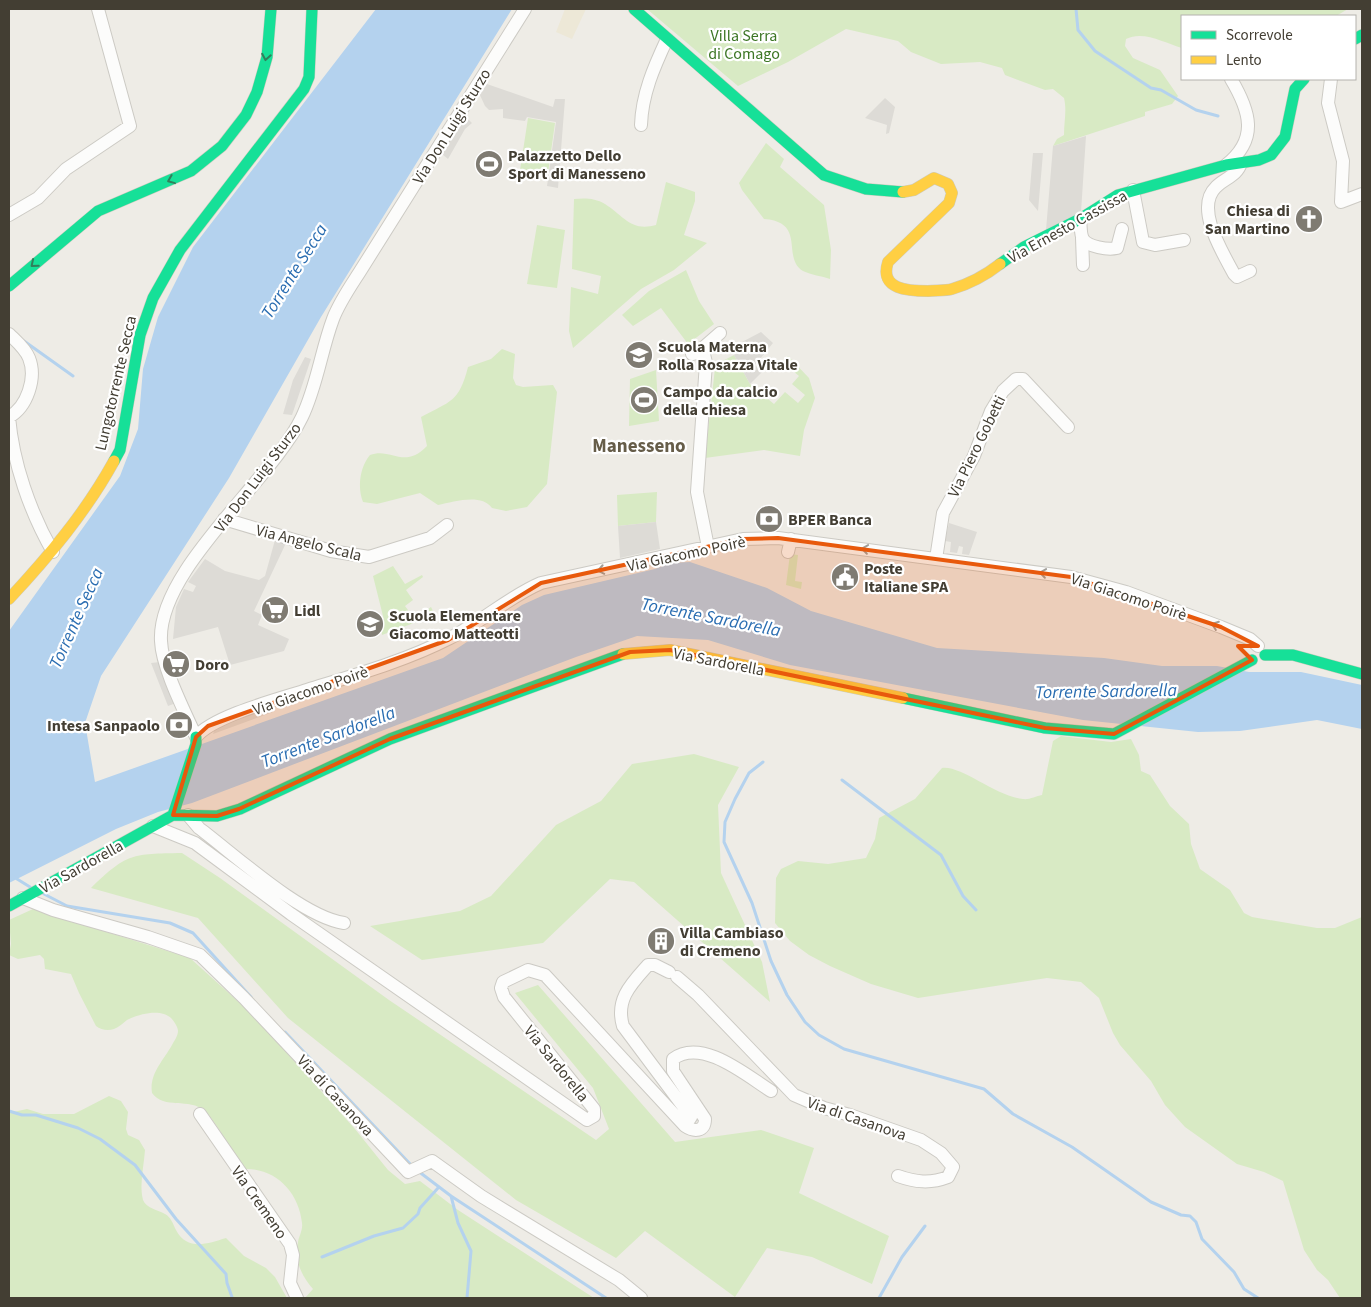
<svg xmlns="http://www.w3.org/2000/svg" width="1371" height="1307" font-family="'Source Sans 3',sans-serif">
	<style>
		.education { fill: #ede8d7 }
		.green { fill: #d8eac4 }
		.parking { fill: #dddbd6 }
		.water { fill: #b4d2ee }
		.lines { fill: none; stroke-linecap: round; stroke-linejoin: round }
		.stream { stroke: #b4d2ee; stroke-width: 3 }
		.street-casing { stroke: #cccac4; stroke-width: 14 }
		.fast-casing { stroke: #cdcabd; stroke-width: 12 }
		.slow-casing { stroke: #cdcabd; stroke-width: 12 }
		.street { stroke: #fcfcfb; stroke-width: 12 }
		.fast { stroke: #16e098; stroke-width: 11 }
		.slow { stroke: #ffcf43; stroke-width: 11 }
		.oneway { stroke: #317f5b }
		.oneway2 { stroke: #a09d97 }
		.marked { fill: #e8590c; fill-opacity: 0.2; stroke: #e8590c; stroke-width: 4; stroke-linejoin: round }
		.labels { text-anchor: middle; stroke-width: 4.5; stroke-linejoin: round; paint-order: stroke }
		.park-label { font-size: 16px; fill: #3d7625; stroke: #fff }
		.street-label { font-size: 16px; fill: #433e33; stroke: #fff }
		.poi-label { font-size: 16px; font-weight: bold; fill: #433e33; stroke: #fff; text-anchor: start }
		.water-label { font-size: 18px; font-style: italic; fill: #2a6db1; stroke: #fff }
		.quarter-label { font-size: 19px; font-weight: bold; fill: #665d49; stroke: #fff }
	</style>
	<rect width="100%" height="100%" fill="#eeece6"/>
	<path class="education" d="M565,9H586L572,39L556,32Z"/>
	<path class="green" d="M647,9H1348L1336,16H1182V48C1165,43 1143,30 1126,39L1125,46L1133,58L1160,70L1178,96L1172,104L1145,112V116L1053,146L1057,139L1064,135C1064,121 1067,111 1064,98L1053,89L1045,90L1005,75L1002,68L980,62L941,64L911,52L898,41L846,29L788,62L738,86Z
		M528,118L555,123L547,180L519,177Z
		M766,143L784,159L780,167L824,205L831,250L830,279C822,276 811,275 803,271C781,258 807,222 764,219L742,190L739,183Z
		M666,182L695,192V201L684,235L707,243L674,270L641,289L573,348L569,331L571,287L598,294L601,276L572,269L574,199C585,198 595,198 605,204C624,216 631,232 656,225Z
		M537,225L565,230L557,288L527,284Z
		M686,270L699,301L714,324L688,344L661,308L633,326L622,315L649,291Z
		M502,349L515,354L513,378L516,385L523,387L553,385L557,392L547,484L527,507L506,511L492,508C481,493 454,502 438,505L420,493L377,504L363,502C357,487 360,467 370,455C391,447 404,470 427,446L421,417C451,401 459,402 468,367L491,359Z
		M734,355L750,384L774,404L785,392L798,403L805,395L792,384L799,376L782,362L788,356L809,378L815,398L804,430L800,456L764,450L705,458L715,368L717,364Z
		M656,370L659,421L629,426L630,379Z
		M657,492L656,522L618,526L617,495Z
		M790,554L798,555L795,581L802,582L801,589L786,585Z
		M393,566L405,584L422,575L423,577L406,590L413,600L405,606L414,618L431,607L435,615L382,635L381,622L384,620L373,576Z
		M1061,736L1111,742L1131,739L1139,755L1141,771L1150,775L1170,806L1189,824L1191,844L1200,869L1230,890L1244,913L1252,917L1317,928H1335L1362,917V1298H1340L1328,1280L1317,1270L1304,1250L1283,1181L1264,1172L1237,1164L1185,1127L1165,1105L1151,1081L1120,1045L1113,1033L1099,998L1081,982L1047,978L918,998L871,984L830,966L809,955L790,941L775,923L776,878L781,869L798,861L828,864L866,858L875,839L879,818L915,799L942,768C961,765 997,797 1023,799C1029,800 1036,796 1042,795L1053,741Z
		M694,754L739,767L718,805L721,873L762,962L770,1002L634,882L610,879L543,943L422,960L370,926L460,911L491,896L556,825L601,801L632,764Z
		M182,853L220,878L389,1000L596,1140L609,1129L593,1088L515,993L538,985L675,1142L761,1130L814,1148L799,1193L889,1236L872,1284L812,1257L767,1248L735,1297L645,1231L616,1258L516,1200L288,1018L198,918L91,888C127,853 132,854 182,853Z
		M33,909L190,958L253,1015L355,1129L388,1170L405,1184L420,1181L458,1210L594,1298H305L313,1289C301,1275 294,1260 298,1242C299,1236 303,1230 302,1223C299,1192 275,1167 243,1169C234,1155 215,1120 205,1111C189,1097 164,1110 152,1093C149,1074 163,1061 172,1045C174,1041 178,1036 178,1031C178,1027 174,1021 171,1018C161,1008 138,1014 127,1020C123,1023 119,1027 114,1029C108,1031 101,1030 96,1026L79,993L71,974L45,969L44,959L40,955L18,959L9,955L11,944L9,920Z
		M109,1096L121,1101L128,1112L126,1129L128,1135L139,1140L145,1150C144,1166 139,1184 143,1200C146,1208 158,1210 165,1214C171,1217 173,1224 176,1230C187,1251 207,1244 226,1238L244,1256L266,1268L275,1277L287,1298H9V1113L27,1109L43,1114H74Z"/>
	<path class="parking" d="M484,83L553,107L555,99H565L558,188L547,186L556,122L527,117L525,121L503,118V109L489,110L485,106L479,93Z
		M885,98L895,107L889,133L886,134L887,125L865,118Z
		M466,117L472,123L465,129L448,159L442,154L453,133Z
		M1086,136L1081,212L1046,230L1053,146Z
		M1033,153H1043L1038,211L1029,200Z
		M761,332L773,343L755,365L762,372L750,384L734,355L745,349L742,342Z
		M305,357L311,359L292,415L283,414L293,380Z
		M656,522L660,549L620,558L618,526Z
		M949,523L977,532L969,555L962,554L963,547L959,546L957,553L950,552L951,542L945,541Z
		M275,540L286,543L254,611L262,615L258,625L289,639L284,651L230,665L218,627L173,639L176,607L184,589L193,592L196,586L188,582L205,559L225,571L259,580L265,576Z
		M160,662L176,703L168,706L151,663Z
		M271,706L273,712L213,734L216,726Z"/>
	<path class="water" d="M376,9H512L321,317L229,478L101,676L85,723L95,782L443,658L522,605L544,595L655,569L671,563L690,562L767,588L811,611L937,648L1104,658L1162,666H1217L1249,672H1301L1362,685V729L1317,720L1240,731L1198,732L1083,720L790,665L708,640L637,636L576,657L192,803L158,812L116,829L9,883V631L120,476L138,429L143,369L158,317L193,247Z"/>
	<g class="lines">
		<path class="stream" d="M1076,9L1078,30L1095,51L1151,88L1161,90L1196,110L1218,116
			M24,341L73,376
			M763,762L749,773L735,799L725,822L724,842L752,903L771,961L787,995L805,1022L819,1035L844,1049L984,1089L1013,1114L1072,1147L1151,1202L1181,1215L1190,1216L1196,1222L1202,1239L1234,1272L1244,1289L1258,1298
			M842,780L941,855L963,896L976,910
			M9,874L30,887
			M44,894L67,906L170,923L193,933L251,997
			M285,1032L413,1167
			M9,1111L22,1115H36L78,1128L100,1139L135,1165L176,1219L226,1274L227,1283L232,1297
			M418,1171L451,1196L606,1298
			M451,1196L458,1223L471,1251L467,1298
			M322,1257L374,1236L403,1228L418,1214L420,1208L438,1188
			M879,1298L902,1257L925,1226"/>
		<defs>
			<path id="street" d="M525,9L359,273C350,287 339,303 333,319C321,351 317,386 302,417C272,480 157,570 161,641C162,668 185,712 196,737C213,716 279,699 307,690C355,675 405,661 450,638C482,622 508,597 541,583L743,539L778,538L1071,577L1126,592L1221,627L1250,639L1258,646
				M1331,79L1328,103L1343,161L1341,202L1362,194
				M641,125C642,94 654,67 667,39
				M1241,163C1237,176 1225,178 1216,187C1194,208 1223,253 1234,274L1237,277L1250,271
				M1226,165C1259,139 1250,111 1231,79
				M1133,190L1143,242L1155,245L1184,240
				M9,215L38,198L66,169L130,126L98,9
				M1080,219C1081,225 1080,234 1083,239C1088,247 1108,250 1117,248L1122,229
				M1082,238L1083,265
				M9,334C16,341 25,348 29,358C37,378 27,407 9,417C13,463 30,512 53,552
				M692,354L697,353L704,354L706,363L697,492L708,547
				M704,354V347L720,333
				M224,519L331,551L369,557L430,538L447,525
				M788,552L791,539
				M936,559L943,513L974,456L991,411L1003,391L1016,379H1023L1068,427
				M188,815L199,828C235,855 302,917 344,923
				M153,826L195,843L291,914L587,1120L594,1116V1109L504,997L501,988L503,982L528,970L545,975L685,1126L691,1117L623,1026C615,999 632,983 648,965H655L669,972
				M23,898L53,910L148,937L200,955L244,998L408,1172L432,1161L481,1196L619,1280L641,1298
				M677,977L698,995L794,1095L824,1108L850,1115L921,1140L941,1153L953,1167L948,1177C930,1184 915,1182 898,1176
				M200,1114L290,1244L293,1255L290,1283L297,1298
				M685,1126C694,1132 705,1132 705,1119L673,1071V1059C702,1037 747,1076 771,1091"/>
			<path id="fast" d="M634,9L824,175L866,189L903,192
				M1355,39L1362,35
				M1000,264L1024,247L1080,219L1118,195L1226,165L1259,160L1271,155L1285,137L1295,89L1304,79
				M9,286L98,211L191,171L222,146L246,115L257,92L267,57L271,9
				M114,461L120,450L140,335L153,298L180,250L304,89L309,77L312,9
				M1265,655H1293L1362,674
				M903,698L1045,728L1114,734L1252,660
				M173,815L196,744V737
				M9,906L173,815L217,816L240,809L390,739L623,654"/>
			<path id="slow" d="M903,192L914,190L934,178L948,184L952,193L949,203L888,262C879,290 909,291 928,291C936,290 945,291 952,289C969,284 986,275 1000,264
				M9,599C49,556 86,512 114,461
				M623,654L670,650L903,698"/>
		</defs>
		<use href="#street" class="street-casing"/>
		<use href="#fast" class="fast-casing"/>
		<use href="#slow" class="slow-casing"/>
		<use href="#street" class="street"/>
		<use href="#fast" class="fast"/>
		<use href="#slow" class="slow"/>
	</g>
	<defs><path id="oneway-chevron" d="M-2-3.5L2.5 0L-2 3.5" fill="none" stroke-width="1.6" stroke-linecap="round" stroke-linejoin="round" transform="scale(1.25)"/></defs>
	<g class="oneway">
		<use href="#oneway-chevron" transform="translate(266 57) rotate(100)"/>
		<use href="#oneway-chevron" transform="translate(171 180) rotate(158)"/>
		<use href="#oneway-chevron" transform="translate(34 264) rotate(140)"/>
	</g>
	<g class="oneway2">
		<use href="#oneway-chevron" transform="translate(865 549) rotate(-172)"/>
		<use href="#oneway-chevron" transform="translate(601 570) rotate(169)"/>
		<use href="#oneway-chevron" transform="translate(1043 573) rotate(-172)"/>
		<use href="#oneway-chevron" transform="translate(1215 625) rotate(-160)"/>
	</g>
	<path class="marked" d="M778,538L1071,577L1221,627L1258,646H1238L1252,660L1114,734L1045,728L670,650L630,652L390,739L239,809L217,816L173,815L196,737L208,726L448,640L541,583L743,539Z"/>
	<defs>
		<symbol id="stadium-disc" viewBox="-11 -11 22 22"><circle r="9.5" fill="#7f7b72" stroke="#fff"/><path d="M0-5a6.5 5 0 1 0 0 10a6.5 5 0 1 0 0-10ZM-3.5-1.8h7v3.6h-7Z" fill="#fff"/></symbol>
		<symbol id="church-disc" viewBox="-11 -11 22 22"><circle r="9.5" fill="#7f7b72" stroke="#fff"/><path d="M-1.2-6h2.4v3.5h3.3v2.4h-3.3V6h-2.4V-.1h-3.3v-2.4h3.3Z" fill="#fff"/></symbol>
		<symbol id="school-disc" viewBox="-11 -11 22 22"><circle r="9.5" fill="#7f7b72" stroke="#fff"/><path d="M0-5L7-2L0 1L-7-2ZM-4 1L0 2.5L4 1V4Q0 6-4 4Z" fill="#fff"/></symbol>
		<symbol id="bank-disc" viewBox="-11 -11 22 22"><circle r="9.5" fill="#7f7b72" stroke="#fff"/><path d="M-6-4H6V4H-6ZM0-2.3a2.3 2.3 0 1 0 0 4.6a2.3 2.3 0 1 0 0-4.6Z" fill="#fff"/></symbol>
		<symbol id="civic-disc" viewBox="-11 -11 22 22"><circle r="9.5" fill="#7f7b72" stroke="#fff"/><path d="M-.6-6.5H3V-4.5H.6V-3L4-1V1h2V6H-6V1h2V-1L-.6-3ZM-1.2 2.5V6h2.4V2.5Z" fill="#fff"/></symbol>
		<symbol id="supermarket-disc" viewBox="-11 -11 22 22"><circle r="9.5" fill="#7f7b72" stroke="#fff"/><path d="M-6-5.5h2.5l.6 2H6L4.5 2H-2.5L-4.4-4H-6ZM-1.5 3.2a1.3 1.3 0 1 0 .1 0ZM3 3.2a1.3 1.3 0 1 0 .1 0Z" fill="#fff"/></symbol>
		<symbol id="building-disc" viewBox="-11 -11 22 22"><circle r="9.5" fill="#7f7b72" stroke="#fff"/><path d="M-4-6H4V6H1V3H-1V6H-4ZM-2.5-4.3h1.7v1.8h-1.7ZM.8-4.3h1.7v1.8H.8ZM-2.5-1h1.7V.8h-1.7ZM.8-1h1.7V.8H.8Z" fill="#fff"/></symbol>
	</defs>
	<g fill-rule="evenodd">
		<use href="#stadium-disc" x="473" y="148" width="32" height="32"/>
		<use href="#church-disc" x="1293" y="203" width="32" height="32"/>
		<use href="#school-disc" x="623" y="339" width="32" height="32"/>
		<use href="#stadium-disc" x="628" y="384" width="32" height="32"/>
		<use href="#bank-disc" x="753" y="503" width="32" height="32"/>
		<use href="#civic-disc" x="829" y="561" width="32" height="32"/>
		<use href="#supermarket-disc" x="259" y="594" width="32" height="32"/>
		<use href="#school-disc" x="354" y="608" width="32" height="32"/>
		<use href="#supermarket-disc" x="160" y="648" width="32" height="32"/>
		<use href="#bank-disc" x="163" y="709" width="32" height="32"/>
		<use href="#building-disc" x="645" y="925" width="32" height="32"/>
	</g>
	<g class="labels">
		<g class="park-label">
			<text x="744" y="41">Villa Serra<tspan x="744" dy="18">di Comago</tspan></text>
		</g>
		<g class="street-label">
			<text transform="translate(451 126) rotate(-58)" y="6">Via Don Luigi Sturzo</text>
			<text transform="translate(1067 226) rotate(-29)" y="6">Via Ernesto Cassissa</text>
			<text transform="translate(115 383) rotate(-77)" y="6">Lungotorrente Secca</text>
			<text transform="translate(976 446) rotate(-64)" y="6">Via Piero Gobetti</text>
			<text transform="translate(257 477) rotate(-53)" y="6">Via Don Luigi Sturzo</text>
			<text transform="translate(309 542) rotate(14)" y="6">Via Angelo Scala</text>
			<text transform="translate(686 553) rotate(-12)" y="6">Via Giacomo Poirè</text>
			<text transform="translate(1129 596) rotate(18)" y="6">Via Giacomo Poirè</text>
			<text transform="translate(719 661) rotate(11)" y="6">Via Sardorella</text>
			<text transform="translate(310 690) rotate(-19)" y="6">Via Giacomo Poirè</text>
			<text transform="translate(81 866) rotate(-29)" y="6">Via Sardorella</text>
			<text transform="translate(557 1063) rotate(51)" y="6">Via Sardorella</text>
			<text transform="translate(336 1095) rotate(47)" y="6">Via di Casanova</text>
			<text transform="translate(857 1118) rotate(19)" y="6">Via di Casanova</text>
			<text transform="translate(260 1202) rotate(55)" y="6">Via Cremeno</text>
		</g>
		<g class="poi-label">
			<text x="508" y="161">Palazzetto Dello<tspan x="508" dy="18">Sport di Manesseno</tspan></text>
			<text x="1290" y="216" text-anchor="end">Chiesa di<tspan x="1290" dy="18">San Martino</tspan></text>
			<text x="658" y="352">Scuola Materna<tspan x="658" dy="18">Rolla Rosazza Vitale</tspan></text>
			<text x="663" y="397">Campo da calcio<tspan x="663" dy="18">della chiesa</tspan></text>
			<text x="788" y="525">BPER Banca</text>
			<text x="864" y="574">Poste<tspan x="864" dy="18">Italiane SPA</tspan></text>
			<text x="294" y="616">Lidl</text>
			<text x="389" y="621">Scuola Elementare<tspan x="389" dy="18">Giacomo Matteotti</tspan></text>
			<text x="195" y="670">Doro</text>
			<text x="160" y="731" text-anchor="end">Intesa Sanpaolo</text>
			<text x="680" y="938">Villa Cambiaso<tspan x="680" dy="18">di Cremeno</tspan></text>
		</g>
		<g class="water-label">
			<text transform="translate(294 271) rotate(-58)" y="6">Torrente Secca</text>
			<text transform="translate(711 617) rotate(11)" y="6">Torrente Sardorella</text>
			<text transform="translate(76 618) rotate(-66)" y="6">Torrente Secca</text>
			<text transform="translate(1106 691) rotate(-1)" y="6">Torrente Sardorella</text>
			<text transform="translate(328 737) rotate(-21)" y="6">Torrente Sardorella</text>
		</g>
		<g class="quarter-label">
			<text x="639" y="452">Manesseno</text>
		</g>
	</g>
	<rect width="1371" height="1307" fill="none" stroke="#433e33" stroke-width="20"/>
	<rect x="1181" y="15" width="175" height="65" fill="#ffffff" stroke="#b4b2ad"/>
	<rect x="1191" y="31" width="25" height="8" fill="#16e098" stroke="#b4b2ad"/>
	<text x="1226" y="40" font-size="15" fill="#433e33">Scorrevole</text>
	<rect x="1191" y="56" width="25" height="8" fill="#ffcf43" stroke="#b4b2ad"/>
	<text x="1226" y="65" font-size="15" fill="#433e33">Lento</text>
</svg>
